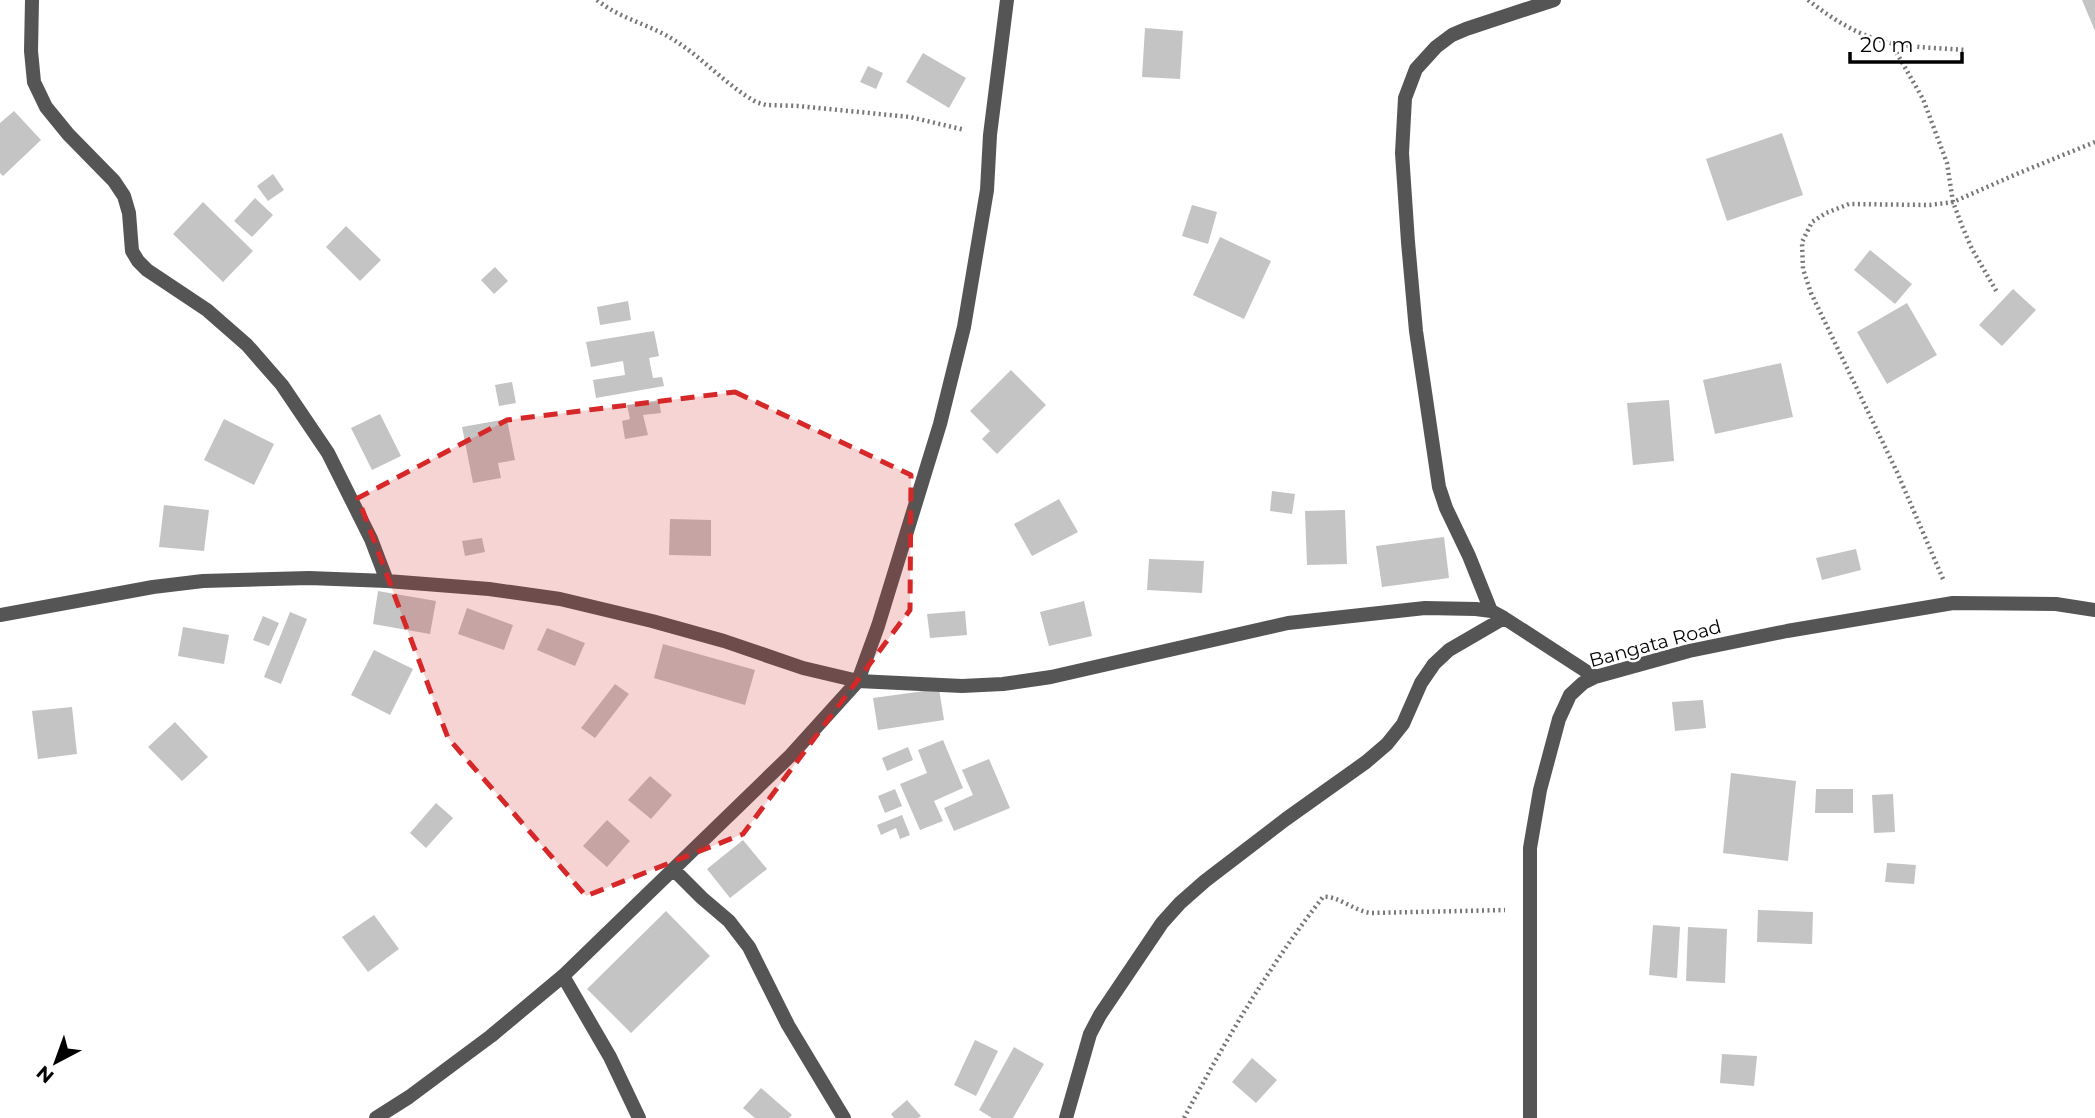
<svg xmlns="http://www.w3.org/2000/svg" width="2095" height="1118" font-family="Montserrat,sans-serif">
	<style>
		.building { fill: #c4c4c4 }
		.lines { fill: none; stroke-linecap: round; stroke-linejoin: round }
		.path { stroke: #777; stroke-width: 4.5; stroke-dasharray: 2 3.5; stroke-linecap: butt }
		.street { stroke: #555; stroke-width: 14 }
		.marked { fill: #d62828; fill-opacity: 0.2; stroke: #d62828; stroke-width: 5; stroke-dasharray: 14 9; stroke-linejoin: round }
		.labels { text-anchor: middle; stroke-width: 5; stroke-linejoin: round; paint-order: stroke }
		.street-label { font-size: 19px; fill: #000; stroke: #fff }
	</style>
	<rect width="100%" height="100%" fill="#fff"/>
	<path class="building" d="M2082,0H2095V31Z
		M1145,28L1183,31L1180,79L1142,77Z
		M923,53L966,78L949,108L906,82Z
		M868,66L883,73L876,89L860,82Z
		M14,111L41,140L3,176L0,173V123Z
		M1782,133L1803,195L1727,221L1706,159Z
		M273,174L284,190L268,201L257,186Z
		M255,198L273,215L252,237L234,221Z
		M203,202L253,251L223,282L173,234Z
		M1192,205L1217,212L1208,244L1182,236Z
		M346,226L381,260L360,281L326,247Z
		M1220,237L1271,261L1244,319L1193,295Z
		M1870,250L1912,284L1895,304L1854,270Z
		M495,267L508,281L494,294L481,280Z
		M2013,289L2036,310L2002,346L1979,325Z
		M628,301L631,320L600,325L597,307Z
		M1907,303L1937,355L1887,384L1857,332Z
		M654,331L659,356L649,358L653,378L662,377L664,386L596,398L593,380L625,375L623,361L591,367L586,342Z
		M1781,363L1793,417L1715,434L1703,380Z
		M1011,370L1046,405L997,454L982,439L990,431L970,411Z
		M512,382L516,403L499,406L495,385Z
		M659,400L661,413L643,415L648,435L625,439L622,421L630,419L627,405Z
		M1669,400L1674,461L1633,465L1627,403Z
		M380,414L401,456L372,470L351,428Z
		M224,419L274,444L254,485L204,460Z
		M507,419L515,460L498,463L501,478L473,483L462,427Z
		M1272,491L1295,494L1292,514L1270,511Z
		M1059,499L1078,532L1032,556L1014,524Z
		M164,505L209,510L204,551L159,547Z
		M1345,510L1347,564L1307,565L1305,511Z
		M670,519L711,520V556L669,555Z
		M1444,537L1449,578L1382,587L1376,546Z
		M482,538L485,552L465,556L462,541Z
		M1856,549L1861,570L1822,580L1816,558Z
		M1149,559L1204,561L1202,593L1147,590Z
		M378,591L436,601L430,634L373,624Z
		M1084,601L1092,636L1049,646L1040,612Z
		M467,608L513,625L504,650L458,634Z
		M965,611L967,635L930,638L927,614Z
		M290,612L307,619L281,684L264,677Z
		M263,616L279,623L269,646L253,640Z
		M183,627L229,635L224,664L178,656Z
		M547,628L585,643L575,666L537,650Z
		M663,644L755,670L745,705L654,678Z
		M374,650L413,669L390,715L351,695Z
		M615,684L629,694L595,738L581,728Z
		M939,689L944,720L878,730L873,698Z
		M1703,700L1706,728L1675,731L1672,702Z
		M72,707L77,754L38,759L32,711Z
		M175,722L208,757L182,781L148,747Z
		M943,740L963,788L934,801L943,821L920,830L900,784L927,773L918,750Z
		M908,747L913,760L887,771L882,758Z
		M989,759L1010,808L954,831L944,808L973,795L962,770Z
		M1731,773L1796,781L1788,861L1723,853Z
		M650,776L672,795L651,819L628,800Z
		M895,789L902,806L885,813L878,796Z
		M1816,789H1853V813H1815Z
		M1893,794L1895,832L1874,833L1872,795Z
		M436,803L453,818L426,848L410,833Z
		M902,815L910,835L900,839L896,828L881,835L877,825Z
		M607,820L630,841L607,867L583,846Z
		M743,840L767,869L730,898L707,869Z
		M1887,863L1916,865L1914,884L1885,882Z
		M1758,910L1813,912L1812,944L1757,942Z
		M666,911L710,956L631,1033L587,989Z
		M374,915L399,949L368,972L342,937Z
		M1653,925L1680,927L1677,978L1649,975Z
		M1688,927L1727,929L1725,983L1686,981Z
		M975,1040L998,1051L976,1096L954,1085Z
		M1014,1047L1044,1064L1013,1118H992L979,1110Z
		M1722,1054L1757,1056L1754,1086L1720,1083Z
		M1252,1058L1277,1080L1256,1103L1232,1082Z
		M761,1088L792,1115L789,1118H755L743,1108Z
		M907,1100L921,1116L918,1118H894L891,1114Z"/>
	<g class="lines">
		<path class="path" d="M597,0C620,19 649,24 674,40C703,58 726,85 756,102L766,105L798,106L910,117L965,130
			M1808,0C1832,19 1859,36 1890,43C1914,48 1941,48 1966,50
			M1891,43L1923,99L1947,163L1953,202L1962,226L1972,249L1998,294
			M1943,579L1897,472L1811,293L1803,269L1802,242L1812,222L1826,213L1849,204L1930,205L1953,202L2019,173L2095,142
			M1184,1118C1225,1041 1269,966 1323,897C1337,895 1354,911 1371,913L1505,910"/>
		<path class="street" d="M32,0L31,51L34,82L46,107L68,134L114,181L124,196L129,213L132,251L138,261L147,270L207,310L247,345L282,385L328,453L371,539L387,581
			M1491,611L1469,556L1446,508L1439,487L1416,331L1408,242L1402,153L1405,98L1416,69L1436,47L1452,35L1466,29L1554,0
			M0,615L153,587L203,581L309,578L387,581L489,589L560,599L652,621L724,641L803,668L858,681L962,686L1003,684L1051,677L1288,623L1425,608L1476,609L1491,611L1504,618L1595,677
			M673,869L702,898L729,921L749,947L788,1025L844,1118
			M563,976L610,1057L639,1118
			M376,1118L409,1097L491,1036L563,976L791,755L858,681L878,626L940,424L964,327L987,190L990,135L1007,0
			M1066,1118L1090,1034L1100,1015L1162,923L1180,903L1205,881L1286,819L1366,762L1387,744L1403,724L1421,683L1434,664L1449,650L1504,618
			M1530,1118V848L1540,790L1559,719L1570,695L1583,683L1595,677L1689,651L1787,631L1953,603L2056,604L2095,610"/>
	</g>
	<path class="marked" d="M735,392L911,475L910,610L743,834L586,896L448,738L358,498L507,420Z"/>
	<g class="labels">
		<g class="street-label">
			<text transform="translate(1655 643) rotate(-15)" y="7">Bangata Road</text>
		</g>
	</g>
	<g transform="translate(56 1062) rotate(221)" stroke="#ffffff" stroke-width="5" paint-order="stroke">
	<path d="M0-5L12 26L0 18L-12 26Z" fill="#000000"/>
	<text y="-10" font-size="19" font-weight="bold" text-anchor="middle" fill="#000000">N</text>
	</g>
	<path d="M1850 52v10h112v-10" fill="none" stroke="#000000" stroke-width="3.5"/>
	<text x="1860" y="52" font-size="21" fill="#000000" stroke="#ffffff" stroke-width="5" paint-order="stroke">20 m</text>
</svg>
